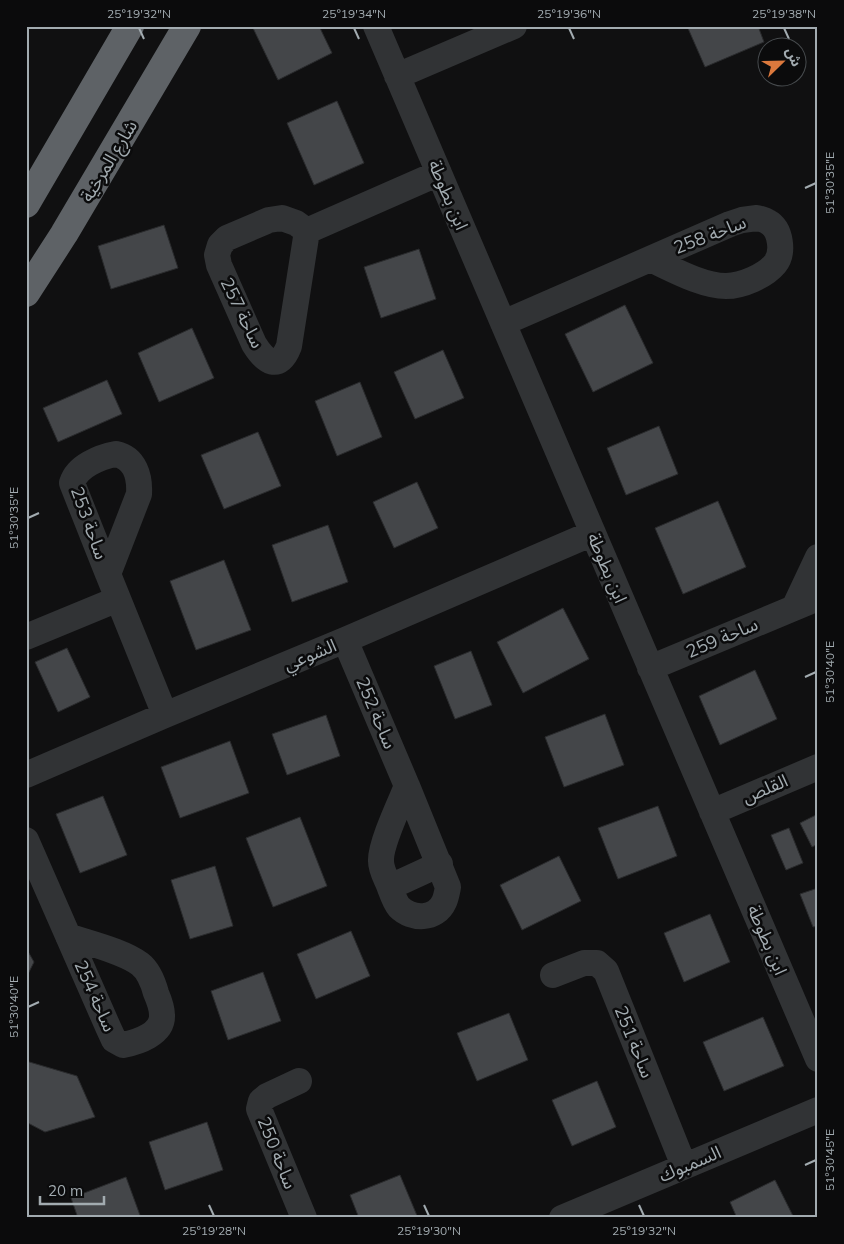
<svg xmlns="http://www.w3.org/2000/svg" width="844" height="1244" font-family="Mulish,'Noto Sans Arabic',sans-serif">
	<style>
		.building { fill: #444649; stroke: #2a2b2d }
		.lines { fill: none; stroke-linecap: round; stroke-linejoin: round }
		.minor { stroke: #313335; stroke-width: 26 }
		.highway { stroke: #5e6266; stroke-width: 28 }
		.ticks { fill: none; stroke: #a2abb0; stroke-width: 2 }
		.labels { text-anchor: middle; stroke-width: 5; stroke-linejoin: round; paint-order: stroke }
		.street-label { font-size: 18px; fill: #a2abb0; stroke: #0b0b0c }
		.neatline { fill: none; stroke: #a2abb0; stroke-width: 2 }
		.ticks-label { font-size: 12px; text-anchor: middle; fill: #a2abb0 }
	</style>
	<rect width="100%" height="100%" fill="#101011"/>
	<path class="building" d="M252,26H319L332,53L278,80Z
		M687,26H758L764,42L705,67Z
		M337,101L364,163L314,185L287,123Z
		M164,225L178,268L111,289L98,246Z
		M419,249L436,299L381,318L364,267Z
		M625,305L653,363L593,392L565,334Z
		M192,328L214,378L159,402L138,353Z
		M443,350L464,398L415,419L394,372Z
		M107,380L122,414L58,442L43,408Z
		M360,382L382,437L337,456L315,401Z
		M659,426L678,474L626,495L607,448Z
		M258,432L281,486L224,509L201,455Z
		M417,482L438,528L394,548L373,502Z
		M718,501L746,567L683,594L655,528Z
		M328,525L348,582L292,602L272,545Z
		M224,560L251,630L196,650L170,581Z
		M563,608L589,659L523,693L497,642Z
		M67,648L90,697L58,712L35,662Z
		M471,651L492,705L455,719L434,666Z
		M755,670L777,719L720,745L699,696Z
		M605,714L624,765L564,787L545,737Z
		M326,715L340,756L287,775L272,734Z
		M230,741L249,793L180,818L161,767Z
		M103,796L127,855L80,873L56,814Z
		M658,806L677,856L618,879L598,828Z
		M818,814V844L812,847L800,823Z
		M300,817L327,886L273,907L246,838Z
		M789,828L803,863L786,870L771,835Z
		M559,856L581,901L522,930L500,885Z
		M215,866L233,926L190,939L171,880Z
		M818,888V926L813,927L800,894Z
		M710,914L730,962L684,982L664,933Z
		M351,931L370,976L316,999L297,954Z
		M26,948L34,962L26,978Z
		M263,972L281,1021L228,1040L211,991Z
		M509,1013L528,1060L477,1081L457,1033Z
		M763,1017L784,1066L724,1091L703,1042Z
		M26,1061L77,1076L95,1117L45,1132L26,1122Z
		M597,1081L616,1127L572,1146L552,1100Z
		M207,1122L223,1170L165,1190L149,1142Z
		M400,1175L418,1218H359L350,1195Z
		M126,1177L141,1218H78L71,1198Z
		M775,1180L794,1218H737L730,1202Z"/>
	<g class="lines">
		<path class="minor" d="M376,26L818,1059
			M397,76L514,26
			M282,218L296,223L307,231L289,346C279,372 265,362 254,344L219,265L217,255L220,245L227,238L269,220Z
			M757,218C761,219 765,220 768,222C781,229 784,253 775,264C765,276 742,286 726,286C702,286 672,269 650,259L730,224L742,220Z
			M307,231L439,173
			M503,323L650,259
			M116,454C135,458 140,477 139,494L108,574L72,483C77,466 100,457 116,454Z
			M818,557L794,608L818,598
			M108,574L165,715
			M26,637L118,599
			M345,640L407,786
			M650,668L794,608
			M26,775L165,715L345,640L593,533
			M407,786L448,887C447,892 446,898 444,902C436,920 412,920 399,907C394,901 391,890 388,883C385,876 381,869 381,861C380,845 400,803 407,786Z
			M712,812L818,767
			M26,840L108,1027L114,1040L123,1045C138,1042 163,1034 162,1015C162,1008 159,1000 156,993C153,982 149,971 140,964C123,951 88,943 68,936
			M390,887L440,864
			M553,975L584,963H597L606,971L684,1166
			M299,1081L267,1096L261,1101L259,1109L304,1218
			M562,1218L818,1110"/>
		<path class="highway" d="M26,204L130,26
			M26,293L64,234L187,26"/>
	</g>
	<path class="ticks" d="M139,28L144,39M354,28L359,39M569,28L574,39M784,28L789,39M805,188L816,183M28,518L39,513M805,677L816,672M28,1007L39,1002M805,1165L816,1160M209,1205L214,1216M424,1205L429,1216M639,1205L644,1216"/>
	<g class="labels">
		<g class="street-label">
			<text transform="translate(109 161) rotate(-59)" y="6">شارع المرخية</text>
			<text transform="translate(448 195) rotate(67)" y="6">ابن بطوطة</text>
			<text transform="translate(710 235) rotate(-21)" y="6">ساحة 258</text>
			<text transform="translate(242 313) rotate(64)" y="6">ساحة 257</text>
			<text transform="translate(89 523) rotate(70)" y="6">ساحة 253</text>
			<text transform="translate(607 568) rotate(67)" y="6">ابن بطوطة</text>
			<text transform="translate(722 638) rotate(-23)" y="6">ساحة 259</text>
			<text transform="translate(310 655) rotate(-22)" y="6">الشوعي</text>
			<text transform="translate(376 713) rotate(67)" y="6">ساحة 252</text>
			<text transform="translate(765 789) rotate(-23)" y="6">القلص</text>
			<text transform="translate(767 940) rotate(67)" y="6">ابن بطوطة</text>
			<text transform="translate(95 996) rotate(66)" y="6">ساحة 254</text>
			<text transform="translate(634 1042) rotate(68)" y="6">ساحة 251</text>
			<text transform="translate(277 1153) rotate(68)" y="6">ساحة 250</text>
			<text transform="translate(690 1164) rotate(-23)" y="6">السمبوك</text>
		</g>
	</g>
	<rect width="844" height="1244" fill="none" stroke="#0b0b0c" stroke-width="55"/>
	<g transform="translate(782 62) rotate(67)"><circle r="24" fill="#0b0b0c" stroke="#474b4e"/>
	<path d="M0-4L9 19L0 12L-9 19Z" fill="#dc793d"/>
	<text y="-8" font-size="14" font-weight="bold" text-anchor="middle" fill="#a2abb0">ش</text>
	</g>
	<path d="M40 1196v8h64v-8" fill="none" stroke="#a2abb0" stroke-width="2.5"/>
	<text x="48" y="1196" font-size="15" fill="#a2abb0" stroke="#0b0b0c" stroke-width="4" paint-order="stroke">20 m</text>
	<rect x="28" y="28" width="788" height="1188" class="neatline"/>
	<g class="ticks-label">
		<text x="139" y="18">25°19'32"N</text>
		<text x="354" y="18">25°19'34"N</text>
		<text x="569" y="18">25°19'36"N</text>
		<text x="784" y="18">25°19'38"N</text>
		<text transform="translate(830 183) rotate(-90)" y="4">51°30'35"E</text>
		<text transform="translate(14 518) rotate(-90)" y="4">51°30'35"E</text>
		<text transform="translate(830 672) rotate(-90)" y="4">51°30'40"E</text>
		<text transform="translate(14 1007) rotate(-90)" y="4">51°30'40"E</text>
		<text transform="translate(830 1160) rotate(-90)" y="4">51°30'45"E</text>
		<text x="214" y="1235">25°19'28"N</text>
		<text x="429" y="1235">25°19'30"N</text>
		<text x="644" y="1235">25°19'32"N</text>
	</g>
</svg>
